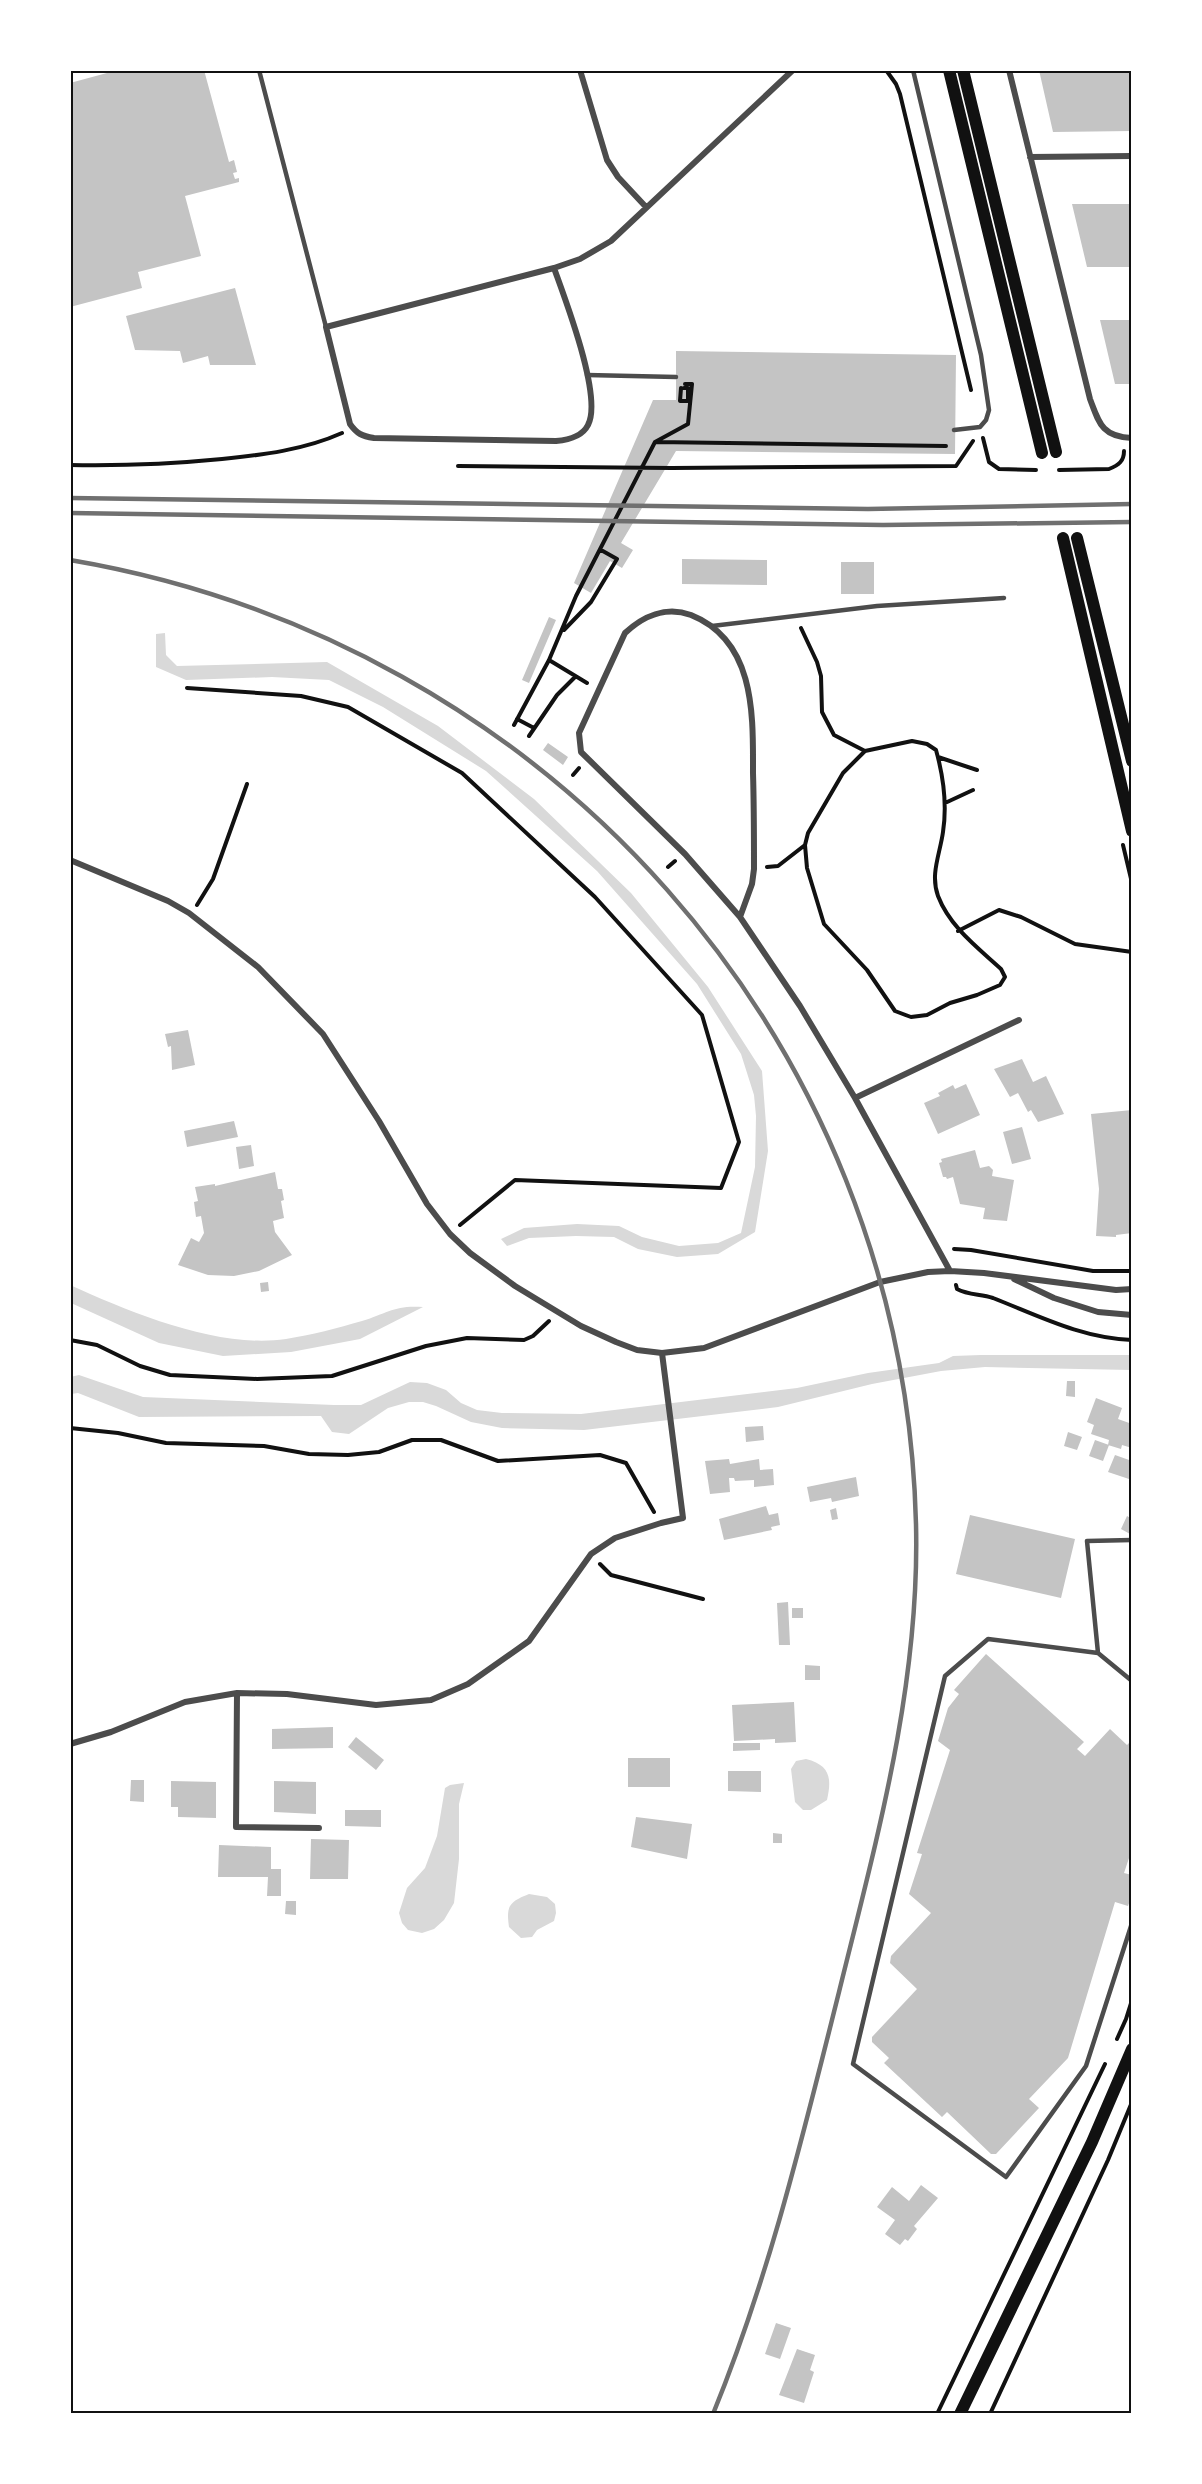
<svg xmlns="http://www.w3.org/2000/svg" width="1202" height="2484" font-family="Mulish,sans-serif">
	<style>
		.water { fill: #d9d9d9 }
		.building { fill: #c4c4c4 }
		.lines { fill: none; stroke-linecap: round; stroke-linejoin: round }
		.path { stroke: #111; stroke-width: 4 }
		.service { stroke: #4c4c4c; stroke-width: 4.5 }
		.minor { stroke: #4c4c4c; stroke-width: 6 }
		.secondary { stroke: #111; stroke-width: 12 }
		.rail { stroke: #707070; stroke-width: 4.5 }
		.neatline { fill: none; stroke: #111; stroke-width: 2 }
	</style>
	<rect width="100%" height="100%" fill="#fff"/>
	<path class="water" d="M165,633L166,655L177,666L327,662L438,726L534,799L631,893L708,987L762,1071L768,1151L755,1232L718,1254L677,1257L638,1249L614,1237L576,1236L529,1238L507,1246L501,1239L524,1228L577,1224L619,1226L642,1237L679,1246L718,1243L741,1233L755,1167L756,1116L754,1095L741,1054L697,984L597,871L486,771L383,707L329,680L272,677L186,680L156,667V634Z
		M70,1285C132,1313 218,1349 286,1339C311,1335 338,1328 362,1321C388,1313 394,1305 423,1307L360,1339L291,1352L223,1356L159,1343L71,1303Z
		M981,1355H1132L1131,1370L985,1367L941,1371L872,1384L778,1407L584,1430L502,1428L471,1422L436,1406L423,1402H409L388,1408L349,1434L332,1432L321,1416L139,1417L78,1393L71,1394L70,1377L79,1375L143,1397L334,1405H361L410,1382L427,1383L446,1390L461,1403L477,1410L502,1413L581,1414L797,1388L868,1373L939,1363L953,1356Z
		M806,1759C830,1765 832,1778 827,1800L811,1810H803L795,1802L791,1769L796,1761Z
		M464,1783L459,1804V1859L454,1903L444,1920L434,1929L422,1933L408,1930L402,1923L399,1913L407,1888L425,1868L437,1836L445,1788L450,1785Z
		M529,1894L547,1897L555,1904L556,1913L554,1921L537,1930L532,1937L521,1938L509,1927C506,1906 509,1902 529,1894Z"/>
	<path class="building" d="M118,70H204L229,162L234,160L237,172L233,173L235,179L239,178V182L185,196L201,256L138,272L142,288L70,307V83Z
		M1039,70H1132V131L1053,132Z
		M1072,204H1132V267H1087Z
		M235,288L256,365H210L208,356L183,363L180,351L135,350L126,316Z
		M1100,320H1132V384H1115Z
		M676,351L956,355L955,454L676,451L621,543L633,550L622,568L610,561L591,593L574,583L653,400H676Z
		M682,559L767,560V585L682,584Z
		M841,562H874V594H841Z
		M549,617L556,620L529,683L522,680Z
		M548,743L568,757L563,765L543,750Z
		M188,1030L195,1065L172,1070L171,1046L168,1047L165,1034Z
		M1022,1059L1033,1082L1046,1076L1064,1114L1038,1122L1031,1110L1028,1112L1018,1093L1010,1097L994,1069Z
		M966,1084L980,1115L938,1134L924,1103L940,1096L938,1093L953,1085L955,1089Z
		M1132,1110V1233L1116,1235V1237L1096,1236L1099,1189L1091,1114Z
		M234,1121L238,1137L187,1147L184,1131Z
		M1022,1127L1031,1159L1012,1164L1003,1132Z
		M251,1145L254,1166L239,1169L236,1147Z
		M975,1150L980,1168L989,1166L993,1170L992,1176L1014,1180L1007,1221L983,1219L985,1208L960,1204L953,1177L947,1179L946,1177H943L939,1163L942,1162L941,1159Z
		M275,1172L278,1189H282L284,1200L281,1201L284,1218L273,1221L275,1232L292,1255L259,1271L234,1276L208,1275L178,1265L191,1238L199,1242L204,1233L201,1216L196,1217L194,1202L198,1201L195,1187L215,1184V1186Z
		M268,1282L269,1291L261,1292L260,1283Z
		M1067,1381H1075V1397L1066,1396Z
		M1096,1398L1122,1408L1118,1419L1132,1424V1448L1122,1445L1121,1449L1108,1445L1109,1440L1091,1434L1094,1425L1087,1422Z
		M763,1426L764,1440L746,1442L745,1427Z
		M1068,1432L1082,1437L1077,1450L1064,1446Z
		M1095,1440L1109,1445L1103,1461L1089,1456Z
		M1115,1455L1132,1461V1480L1108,1472Z
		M729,1459L730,1464L759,1459L760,1470L773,1469L774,1485L754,1487V1480L735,1481L734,1478H729L730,1492L710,1494L705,1461Z
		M856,1477L859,1496L832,1502L831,1498L810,1502L807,1487Z
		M766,1506L769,1515L778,1513L780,1525L771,1527L772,1530L724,1540L719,1519Z
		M836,1508L838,1519L832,1520L830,1510Z
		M970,1515L1075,1539L1061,1598L956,1574Z
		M1127,1516L1132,1519L1130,1534L1121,1529Z
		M788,1602L790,1645H779L777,1603Z
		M792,1608H803V1618H792Z
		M986,1654L1084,1742L1077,1749L1085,1756L1110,1729L1127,1745L1132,1740V1849L1124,1873L1132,1875V1895L1128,1906L1115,1902L1068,2058L1029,2099L1039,2108L996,2154H991L947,2112L942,2117L884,2063L889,2058L872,2042V2037L917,1989L890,1963L891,1956L931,1913L909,1894L922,1854L917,1853L950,1750L938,1741L948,1708L959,1694L954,1690Z
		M805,1665L820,1666V1680H805Z
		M794,1702L796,1742L775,1743V1739L734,1741L732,1705Z
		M333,1727V1748L272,1749V1729Z
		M356,1737L384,1760L376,1770L348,1747Z
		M733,1743H760V1750L733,1751Z
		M628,1758H670V1787H628Z
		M728,1771H761V1792L728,1791Z
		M131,1780H144V1802L130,1801Z
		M171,1781L216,1782V1818L178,1817V1807H171Z
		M274,1781L316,1782V1814L274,1812Z
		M345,1810H381V1827L345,1826Z
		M636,1817L692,1824L687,1859L631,1847Z
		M773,1833L782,1834V1843H773Z
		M311,1839L349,1840L348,1879H310Z
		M219,1845L271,1847V1869H281V1896H267L268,1877H218Z
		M286,1901H296V1915L285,1914Z
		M921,2185L938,2198L914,2226L917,2229L908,2241L905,2239L900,2245L885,2234L895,2220L877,2207L892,2187L909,2201Z
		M776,2323L791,2328L780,2359L765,2354Z
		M797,2349L815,2355L810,2370L814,2372L804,2403L779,2395Z"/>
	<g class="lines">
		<path class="path" d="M886,70L896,84L900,94L971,390
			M681,388L680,401H688V388H684
			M983,438L989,462L999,469L1036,470
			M656,442L946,446
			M70,465C121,466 171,464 222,459C262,455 304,450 342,433
			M458,466L672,468L956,466L973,441
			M1059,470L1109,469C1119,465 1124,461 1124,451
			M801,628L817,662L821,676L822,712L834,735L865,751L912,741L927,744L936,750C943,775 947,806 943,832C940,854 930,874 938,896C950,927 977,947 1001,969L1005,977L1000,985L977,995L950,1003L927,1015L911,1017L895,1011L867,970L824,924L807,868L805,845
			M564,630L591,602L617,559L601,550
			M549,660L587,683
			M187,688L301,696L348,707L462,773L595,897L702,1015L739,1142L721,1188L515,1180L460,1225
			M517,719L534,728
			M514,725L549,660L576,596L655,442L688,424L692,384H685
			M529,736L557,695L575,677
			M938,757L977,770
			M573,775L579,768
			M945,803L973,790
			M1123,845L1132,883
			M668,867L675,861
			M767,867L778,866L805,845L808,833L843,773L865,751
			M197,905L213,879L247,784
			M958,931L999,910L1021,917L1075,944L1132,952
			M954,1249L971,1250L1093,1271H1132
			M956,1285L957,1289C968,1295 980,1294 993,1298C1039,1316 1081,1338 1132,1340
			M70,1340L97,1345L140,1366L170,1375L257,1379L332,1376L426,1346L467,1338L524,1340L533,1336L549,1321
			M70,1428L118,1433L166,1443L264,1446L309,1454L348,1455L379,1452L412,1440H441L498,1461L600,1455L626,1463L654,1512
			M600,1564L611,1575L703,1599
			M1117,2039L1126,2019L1132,2000
			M937,2414L1105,2064
			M990,2414L1108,2160L1132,2102"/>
		<path class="service" d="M259,70L326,327
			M913,70L981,355L989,410L986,420L980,427L954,430
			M587,375L676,377
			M712,626L877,606L1004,598
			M1098,1653L1087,1541L1132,1540
			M1132,1681L1098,1653L988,1639L945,1676L853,2064L1006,2177L1086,2066L1132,1923"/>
		<path class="minor" d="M580,70L607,160L618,177L646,207
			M1009,70L1090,399C1099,423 1102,437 1132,438
			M1030,157L1132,156
			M554,268C565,299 603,397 588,425C582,437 568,440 556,441L374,438C362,436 357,434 350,424L326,327Z
			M554,268L580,259L611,241L793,70
			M70,860L168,901L189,913L258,967L323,1034L379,1121L427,1204L450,1234L470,1253L515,1286L581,1326L616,1342L637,1350L662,1353L704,1348L880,1282L928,1272L950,1271L984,1273L1116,1290L1132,1289
			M740,917L752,884L754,869C754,837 754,805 753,773C753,716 756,641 691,615C666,606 643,616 625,633L579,733L581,752L685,854L740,917L800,1006L855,1098L950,1271
			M855,1098L1019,1020
			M1014,1279L1054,1298L1098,1312L1132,1315
			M237,1693L236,1827L319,1828
			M70,1744L111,1732L185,1702L237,1693L287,1694L376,1705L431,1700L468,1684L529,1641L591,1554L615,1538L661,1523L683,1518L662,1353"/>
		<path class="secondary" d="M949,70L1042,453
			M963,70L1056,452
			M1063,538L1132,831
			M1077,538L1132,761
			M960,2414L1092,2142L1132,2049"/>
		<path class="rail" d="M70,498L868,509L1132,504
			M70,513L883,525L1132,522
			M70,560C547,641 904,1038 916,1524C920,1685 877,1838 839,1992C803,2135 769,2277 713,2414"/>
	</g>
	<rect width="1202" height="2484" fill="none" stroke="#ffffff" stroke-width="144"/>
	<rect x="72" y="72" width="1058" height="2340" class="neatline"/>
</svg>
